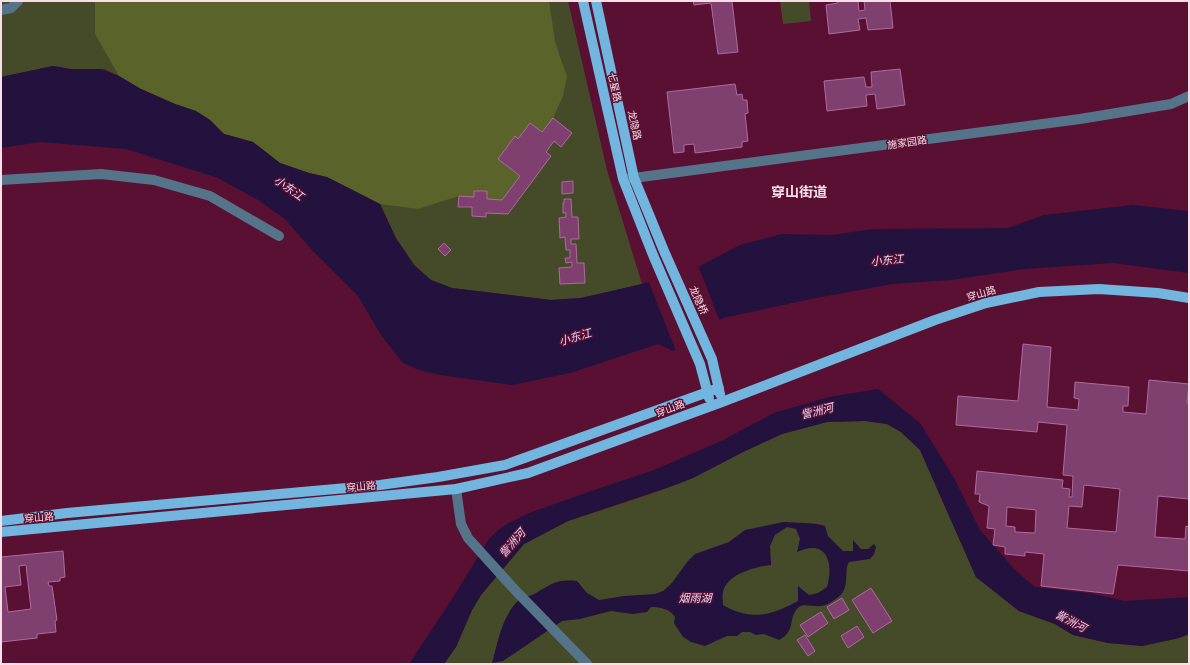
<svg xmlns="http://www.w3.org/2000/svg" width="1190" height="665" font-family="Poppins,'Noto Sans SC',sans-serif">
	<style>
		.green { fill: #454b29 }
		.forest { fill: #5a632a }
		.water { fill: #23123e; fill-rule: evenodd }
		.pier { fill: #591032 }
		.building { fill: #7f4070; stroke: #ae6b9d; fill-rule: evenodd }
		.lines { fill: none; stroke-linecap: round; stroke-linejoin: round }
		.minor { stroke: #557489; stroke-width: 10 }
		.major { stroke: #72b6e0; stroke-width: 10 }
		.labels { text-anchor: middle; stroke-width: 3; stroke-linejoin: round; paint-order: stroke }
		.street-label { font-size: 10px; fill: #fbdfe8; stroke: #591032 }
		.water-label { font-size: 11px; font-style: italic; fill: #e2dafa; stroke: #591032 }
		.district-label { font-size: 14px; font-weight: bold; fill: #fbdfe8; stroke: #591032 }
	</style>
	<rect width="100%" height="100%" fill="#591032"/>
	<path class="green" d="M1,1H568L607,170L642,284L581,298L551,300L452,288L431,280L415,266L394,235L380,204L327,177L280,163L253,142L196,111L175,104L141,89L119,76L104,69H70L53,66L1,77Z
		M780,1H809L811,21L783,24Z
		M865,421L887,424L901,432L920,450L976,577L1019,611L1055,624L1073,635L1108,643L1142,646L1179,638L1189,634V664H444L456,647L472,610L481,595L524,544L568,521L659,491L693,478L743,452L782,434L827,422Z"/>
	<path class="forest" d="M95,1H549L555,41L560,57L567,76L563,96L553,118L542,132L518,139L515,136L498,159L520,176L502,200L487,199V191H474V197L459,196L418,209L380,204L327,177L309,173L280,163L253,142L224,134L210,120L196,111L175,104L141,89L119,76L95,34Z"/>
	<path class="water" d="M53,66L70,69H101L119,76L141,89L175,104L196,111L210,120L224,134L253,142L280,163L309,173L327,177L380,204L397,240L414,265L431,280L452,288L551,300L581,298L642,284L698,267L740,245L782,234L831,235L874,229L1008,228L1044,215L1133,205L1189,211V273L1113,263L1025,269L951,280L892,284L811,299L723,318L673,351L658,344L570,373L512,385L440,375L419,370L403,363L381,335L358,296L313,251L285,219L258,200L218,178L126,149L40,142L1,148V77Z
		M878,389L920,423L954,478L980,530L1016,571L1035,587L1089,593L1125,601L1189,597V634L1179,638L1142,646L1108,643L1073,635L1055,624L1019,611L976,577L920,450L901,432L887,424L865,421L827,422L782,434L743,452L693,478L678,484L568,521L524,544L481,595L472,610L456,647L444,664H409L454,596L489,539L497,531L509,523L529,513L597,489L654,470L721,441L774,413L829,397Z
		M783,522C795,523 814,522 825,526L828,536L843,551H853V540L861,549H868L874,544L876,547L874,554L870,559L849,562C844,569 849,581 843,592C839,598 827,606 820,606C814,607 803,603 799,607C787,617 797,631 779,640L764,634L756,635L750,632H742L737,636H727L705,646L691,642L683,637L674,623L675,617C670,609 660,607 651,607L647,612L633,614L611,611L580,619L562,621L512,655L503,661L492,663C498,642 502,615 519,600C524,597 531,596 536,593C553,583 557,579 577,581L587,593L599,600L624,596L655,594L663,591L671,584L688,561L695,554L729,542L745,530ZM787,527L796,529L800,539L797,552C827,538 834,563 827,587L818,593L809,595L798,586V601C770,616 751,621 723,605C723,601 722,596 723,592C727,574 755,567 771,565L770,546L775,535Z"/>
	<path class="pier" d="M698,265L720,322L676,351L648,280Z"/>
	<path class="building" d="M693,1H732L738,52L718,54L711,3L694,5Z
		M837,1H858L859,11L865,10L864,1H890L893,28L868,30L866,18L858,19L860,30L829,34L826,5L838,3Z
		M900,69L905,105L877,109L875,94L866,95L867,106L827,111L824,81L864,77L866,87H872L871,72Z
		M735,84L737,95L742,94L743,100H747L748,113L745,114L748,141L742,142V147L695,153L694,144L684,145V152L674,153L667,92Z
		M553,118L572,133L561,147L554,141L546,152L551,156L508,214L486,213V217L472,216V207H458L459,196L474,197V191H487V199L502,200L520,176L498,159L515,136L518,139L530,123L542,132Z
		M573,181V193L562,194V182Z
		M564,199H571L572,217H578L579,239H571V244H576L577,263H584L585,283L560,284L559,268L572,267V262L566,263L565,258H570V250H566L565,237L560,238L559,218L566,217V213H563V203H564Z
		M444,243L451,250L445,256L438,249Z
		M1023,344L1051,347L1047,407L1078,410L1079,399L1074,398L1075,382L1129,387L1128,406H1123V412L1146,414L1149,380L1189,384L1187,403H1189V499L1158,496L1155,537L1185,539L1186,526L1189,527V571L1118,565L1113,594L1041,586L1044,554L1025,552V556L1005,554V547L993,545L995,529L987,528L989,506L979,502L980,494H975L977,471L1063,480L1062,488L1070,489L1069,497H1072L1073,476L1063,475L1067,425L1038,422L1037,432L956,425L958,396L1018,401ZM1084,485L1120,489L1116,532L1067,528L1069,506L1082,507ZM1007,507L1036,510L1035,533L1015,532V527L1006,526Z
		M63,551L65,577L60,578V581L48,582L49,586H52L57,620L55,621L56,632L37,634V638L1,642V557ZM26,565L31,609L8,612L5,587L21,585L19,566Z
		M871,588L892,621L873,633L852,600Z
		M842,598L849,610L834,619L827,607Z
		M821,612L828,623L808,637L800,625Z
		M857,626L864,637L848,648L841,636Z
		M805,635L815,651L808,656L797,640Z"/>
	<g class="lines">
		<path class="minor" d="M1,10L11,8L18,1
			M626,179L1080,119L1171,104L1189,96
			M1,180L101,174L154,180L210,196L279,236
			M456,489L461,524L468,538L515,590L587,664"/>
		<path class="major" d="M583,1L623,179L653,255L700,364L709,398
			M596,1L634,178L664,251L712,359L720,394
			M1,521L67,513L380,485L438,477L505,465L719,388
			M1,532L456,489L528,473L722,402L935,320L986,303L1039,292L1099,289L1158,293L1189,298"/>
	</g>
	<g class="labels">
		<g class="street-label">
			<text transform="translate(615 87) rotate(77)" y="4">七星路</text>
			<text transform="translate(635 125) rotate(78)" y="4">龙隐路</text>
			<text transform="translate(907 142) rotate(-8)" y="4">施家园路</text>
			<text transform="translate(981 293) rotate(-16)" y="4">穿山路</text>
			<text transform="translate(699 300) rotate(66)" y="4">龙隐桥</text>
			<text transform="translate(670 408) rotate(-20)" y="4">穿山路</text>
			<text transform="translate(361 486) rotate(-5)" y="4">穿山路</text>
			<text transform="translate(39 517) rotate(-5)" y="4">穿山路</text>
		</g>
		<g class="water-label">
			<text transform="translate(289 188) rotate(35)" y="4">小东江</text>
			<text transform="translate(887 260) rotate(-5)" y="4">小东江</text>
			<text transform="translate(575 337) rotate(-16)" y="4">小东江</text>
			<text transform="translate(817 411) rotate(-14)" y="4">訾洲河</text>
			<text transform="translate(512 543) rotate(-49)" y="4">訾洲河</text>
			<text x="695" y="602">烟雨湖</text>
			<text transform="translate(1071 621) rotate(28)" y="4">訾洲河</text>
		</g>
		<g class="district-label">
			<text x="799" y="197">穿山街道</text>
		</g>
	</g>
	<rect width="1190" height="665" fill="none" stroke="#fbdfe8" stroke-width="4"/>
</svg>
